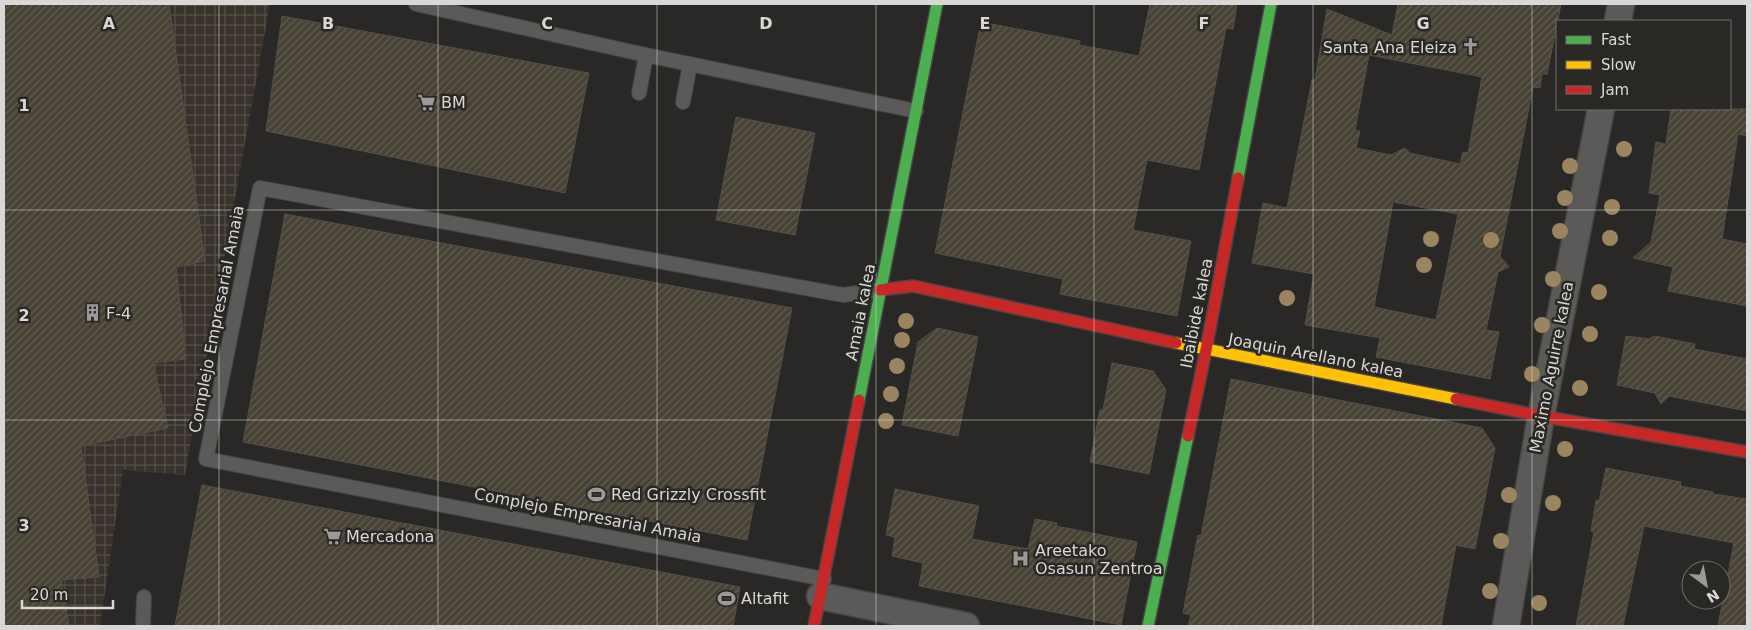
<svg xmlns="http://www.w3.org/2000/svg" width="1751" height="630" font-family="'DejaVu Sans',sans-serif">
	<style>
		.industrial { fill: url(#industrial-grid) }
		.building { fill: url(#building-hatch); stroke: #51504e; fill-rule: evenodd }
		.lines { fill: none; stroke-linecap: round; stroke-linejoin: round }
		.lane-casing { stroke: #464543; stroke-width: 16 }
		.street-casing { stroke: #464543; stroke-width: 29 }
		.fast-casing { stroke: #464543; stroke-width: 14 }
		.slow-casing { stroke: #464543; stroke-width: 14 }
		.jam-casing { stroke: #464543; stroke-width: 14 }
		.lane { stroke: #5b5a59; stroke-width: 14 }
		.street { stroke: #5b5a59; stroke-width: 26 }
		.fast { stroke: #4caf50; stroke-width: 11 }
		.slow { stroke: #ffc107; stroke-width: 11 }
		.jam { stroke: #c62828; stroke-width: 11 }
		.tree { fill: #9b8460 }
		.grid { fill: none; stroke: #d9d8d6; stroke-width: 1; stroke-opacity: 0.55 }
		.labels { text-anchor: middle; stroke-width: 5; stroke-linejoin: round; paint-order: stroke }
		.poi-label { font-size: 16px; fill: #d9d8d6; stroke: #2a2825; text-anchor: start }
		.street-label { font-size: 16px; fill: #d9d8d6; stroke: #2a2825 }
		.grid-label { font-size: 16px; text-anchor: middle; font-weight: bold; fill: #d9d8d6; stroke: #2a2825; stroke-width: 5; stroke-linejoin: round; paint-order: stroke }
	</style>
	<defs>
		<pattern id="industrial-grid" width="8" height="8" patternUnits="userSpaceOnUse" patternTransform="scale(1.25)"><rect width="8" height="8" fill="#38322b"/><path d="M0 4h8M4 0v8" fill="none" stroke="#544f49"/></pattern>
		<pattern id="building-hatch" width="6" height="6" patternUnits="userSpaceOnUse" patternTransform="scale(1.25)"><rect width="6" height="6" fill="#484235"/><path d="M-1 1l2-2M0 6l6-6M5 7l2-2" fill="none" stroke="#625d52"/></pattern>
	</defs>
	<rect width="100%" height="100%" fill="#292826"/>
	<path class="industrial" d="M4,4H270L185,475L123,470L100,626H4Z"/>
	<path class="building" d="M4,4H169L205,261L176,267L186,359L153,363L168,428L81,446L99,577L61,580L69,626H4Z
		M1150,4H1237L1233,29L1226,28L1199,170L1147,160L1133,230L1191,241L1177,316L1060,294L1063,279L935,253L981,22L1080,41L1079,45L1139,56Z
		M1398,4H1561L1547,74H1542L1540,88L1533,87L1500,256L1509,267L1498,272L1486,330L1499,332L1490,379L1376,357L1380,338L1305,325L1314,274L1252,263L1263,203L1287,208L1312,80H1315L1327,9L1392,35ZM1369,55L1482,77L1468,153L1463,152L1460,164L1410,153L1405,148L1391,155L1356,148L1360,131L1355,130ZM1393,202L1458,214L1436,320L1374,307Z
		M282,16L589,73L565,193L266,131Z
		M1671,109H1747V136L1738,134L1722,239L1747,244V306L1668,291L1673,267L1633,258L1651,242L1660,195L1649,193L1656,142L1666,144Z
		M736,117L815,133L795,235L716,220Z
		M285,214L792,308L747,540L243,442Z
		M937,328L978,337L958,436L902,425L918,342Z
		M1626,336L1649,339L1654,336L1695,344L1694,349L1747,359V411L1669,396L1661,404L1655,393L1617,385Z
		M1112,363L1153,371L1166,390L1149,474L1090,462L1100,410H1103Z
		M1231,379L1482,428L1495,448L1475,549L1456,545L1441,626H1188L1191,615L1183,613L1198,535L1201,536Z
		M1606,468L1681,482L1680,486L1713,492V494L1747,499V626H1718L1734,543L1644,526L1623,626H1576L1594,532L1591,531L1596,500L1599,501Z
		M202,485L740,587L733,626H175Z
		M895,489L979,506L972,539L1028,549L1035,519L1057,523L1056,526L1137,542L1121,625L919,586L923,563L892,556L895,537L886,535Z"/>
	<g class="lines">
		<defs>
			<path id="lane" d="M416,4L646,55L916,111
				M639,93L646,55
				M683,102L690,64
				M824,579L206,459L260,188L843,295L880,290
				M143,626L144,597"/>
			<path id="street" d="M1618,21L1621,4
				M820,596L966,626
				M1506,626L1541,416L1601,109"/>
			<path id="fast" d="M1238,178L1271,4
				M859,400L937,4
				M1148,626L1188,436"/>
			<path id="slow" d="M1176,343L1456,399"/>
			<path id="jam" d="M880,290L913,286L1176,343
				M1456,399L1541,416L1747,452
				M1188,436L1206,350L1238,178
				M814,626L859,400"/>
		</defs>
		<use href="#lane" class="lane-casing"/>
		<use href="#street" class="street-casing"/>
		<use href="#fast" class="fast-casing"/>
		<use href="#slow" class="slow-casing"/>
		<use href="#jam" class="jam-casing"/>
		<use href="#lane" class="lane"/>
		<use href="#street" class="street"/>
		<use href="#fast" class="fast"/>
		<use href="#slow" class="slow"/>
		<use href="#jam" class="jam"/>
	</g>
	<g class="tree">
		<circle cx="1624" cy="149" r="8"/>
		<circle cx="1570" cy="166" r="8"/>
		<circle cx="1565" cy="198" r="8"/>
		<circle cx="1612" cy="207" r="8"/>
		<circle cx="1560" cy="231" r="8"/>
		<circle cx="1610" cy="238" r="8"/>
		<circle cx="1431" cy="239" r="8"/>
		<circle cx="1491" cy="240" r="8"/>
		<circle cx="1424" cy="265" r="8"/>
		<circle cx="1553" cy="279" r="8"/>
		<circle cx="1599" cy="292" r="8"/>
		<circle cx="1287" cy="298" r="8"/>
		<circle cx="906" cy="321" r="8"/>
		<circle cx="1542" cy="325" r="8"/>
		<circle cx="1590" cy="334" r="8"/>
		<circle cx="902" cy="340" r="8"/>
		<circle cx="897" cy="366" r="8"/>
		<circle cx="1532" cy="374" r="8"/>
		<circle cx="1580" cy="388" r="8"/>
		<circle cx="891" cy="394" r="8"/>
		<circle cx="886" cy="421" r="8"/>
		<circle cx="1565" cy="449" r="8"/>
		<circle cx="1509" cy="495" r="8"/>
		<circle cx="1553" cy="503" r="8"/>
		<circle cx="1501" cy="541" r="8"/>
		<circle cx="1490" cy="591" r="8"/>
		<circle cx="1539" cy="603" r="8"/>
	</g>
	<path class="grid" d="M219,4V626M438,4V626M657,4V626M876,4V626M1094,4V626M1313,4V626M1532,4V626M4,210H1747M4,420H1747"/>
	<defs>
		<symbol id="church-bare" viewBox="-9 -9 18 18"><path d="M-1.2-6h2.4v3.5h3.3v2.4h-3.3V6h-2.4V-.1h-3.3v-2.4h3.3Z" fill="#9b9a98" stroke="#2a2825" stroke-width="2.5" paint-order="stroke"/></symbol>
		<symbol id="supermarket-bare" viewBox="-9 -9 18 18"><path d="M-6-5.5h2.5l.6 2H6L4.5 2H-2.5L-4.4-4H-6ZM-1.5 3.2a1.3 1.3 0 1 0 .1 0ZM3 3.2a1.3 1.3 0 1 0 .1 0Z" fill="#9b9a98" stroke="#2a2825" stroke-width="2.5" paint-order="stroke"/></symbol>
		<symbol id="building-bare" viewBox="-9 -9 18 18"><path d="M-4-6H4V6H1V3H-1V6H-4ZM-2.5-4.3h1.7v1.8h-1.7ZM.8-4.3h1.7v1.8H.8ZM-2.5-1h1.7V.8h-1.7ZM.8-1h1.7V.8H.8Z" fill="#9b9a98" stroke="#2a2825" stroke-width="2.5" paint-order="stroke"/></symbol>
		<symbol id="stadium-bare" viewBox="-9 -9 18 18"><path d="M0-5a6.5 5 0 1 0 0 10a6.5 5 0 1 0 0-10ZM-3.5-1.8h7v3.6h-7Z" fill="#9b9a98" stroke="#2a2825" stroke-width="2.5" paint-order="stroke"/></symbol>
		<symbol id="hospital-bare" viewBox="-9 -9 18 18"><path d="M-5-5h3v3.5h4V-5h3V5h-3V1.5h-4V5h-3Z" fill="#9b9a98" stroke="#2a2825" stroke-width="2.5" paint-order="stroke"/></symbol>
	</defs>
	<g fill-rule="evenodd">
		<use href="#church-bare" x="1458" y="34" width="25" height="25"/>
		<use href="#supermarket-bare" x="414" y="90" width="25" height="25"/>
		<use href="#building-bare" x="80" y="300" width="25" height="25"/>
		<use href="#stadium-bare" x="584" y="482" width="25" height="25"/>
		<use href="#supermarket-bare" x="320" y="524" width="25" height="25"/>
		<use href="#hospital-bare" x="1008" y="546" width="25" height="25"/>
		<use href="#stadium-bare" x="714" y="586" width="25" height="25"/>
	</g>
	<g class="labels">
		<g class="poi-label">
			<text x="1457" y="53" text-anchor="end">Santa Ana Eleiza</text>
			<text x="441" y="108">BM</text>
			<text x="106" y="319">F-4</text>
			<text x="611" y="500">Red Grizzly Crossfit</text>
			<text x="346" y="542">Mercadona</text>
			<text x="1035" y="556">Areetako<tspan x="1035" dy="18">Osasun Zentroa</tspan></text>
			<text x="741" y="604">Altafit</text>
		</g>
		<g class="street-label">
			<text transform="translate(860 312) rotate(-79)" y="6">Amaia kalea</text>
			<text transform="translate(1196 313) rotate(-79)" y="6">Ibaibide kalea</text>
			<text transform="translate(216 319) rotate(-79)" y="6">Complejo Empresarial Amaia</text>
			<text transform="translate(1316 355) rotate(11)" y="6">Joaquin Arellano kalea</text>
			<text transform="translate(1551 367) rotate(-79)" y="6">Maximo Aguirre kalea</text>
			<text transform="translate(588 515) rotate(11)" y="6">Complejo Empresarial Amaia</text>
		</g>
	</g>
	<g class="grid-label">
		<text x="109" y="29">A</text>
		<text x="328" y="29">B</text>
		<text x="547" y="29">C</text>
		<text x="766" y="29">D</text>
		<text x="985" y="29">E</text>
		<text x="1204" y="29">F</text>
		<text x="1423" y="29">G</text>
		<text x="24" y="111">1</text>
		<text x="24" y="321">2</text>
		<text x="24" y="531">3</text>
	</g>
	<rect width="1751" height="630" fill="none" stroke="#d9d8d6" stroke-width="10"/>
	<rect x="1556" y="20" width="175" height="90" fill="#2a2825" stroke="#706e6c"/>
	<rect x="1566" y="36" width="25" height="8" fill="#4caf50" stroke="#706e6c"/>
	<text x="1601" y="45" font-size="15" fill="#d9d8d6">Fast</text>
	<rect x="1566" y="61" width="25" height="8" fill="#ffc107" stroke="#706e6c"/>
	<text x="1601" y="70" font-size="15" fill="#d9d8d6">Slow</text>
	<rect x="1566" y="86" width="25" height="8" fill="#c62828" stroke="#706e6c"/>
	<text x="1601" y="95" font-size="15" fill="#d9d8d6">Jam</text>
	<g transform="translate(1706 585) rotate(148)"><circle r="24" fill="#2a2825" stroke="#706e6c"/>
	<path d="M0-4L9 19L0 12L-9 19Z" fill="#9b9a98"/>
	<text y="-8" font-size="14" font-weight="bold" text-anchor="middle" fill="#d9d8d6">N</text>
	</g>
	<path d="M22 600v8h91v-8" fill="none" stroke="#d9d8d6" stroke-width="2.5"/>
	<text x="30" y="600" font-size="15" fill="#d9d8d6" stroke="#2a2825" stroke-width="4" paint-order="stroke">20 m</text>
</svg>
